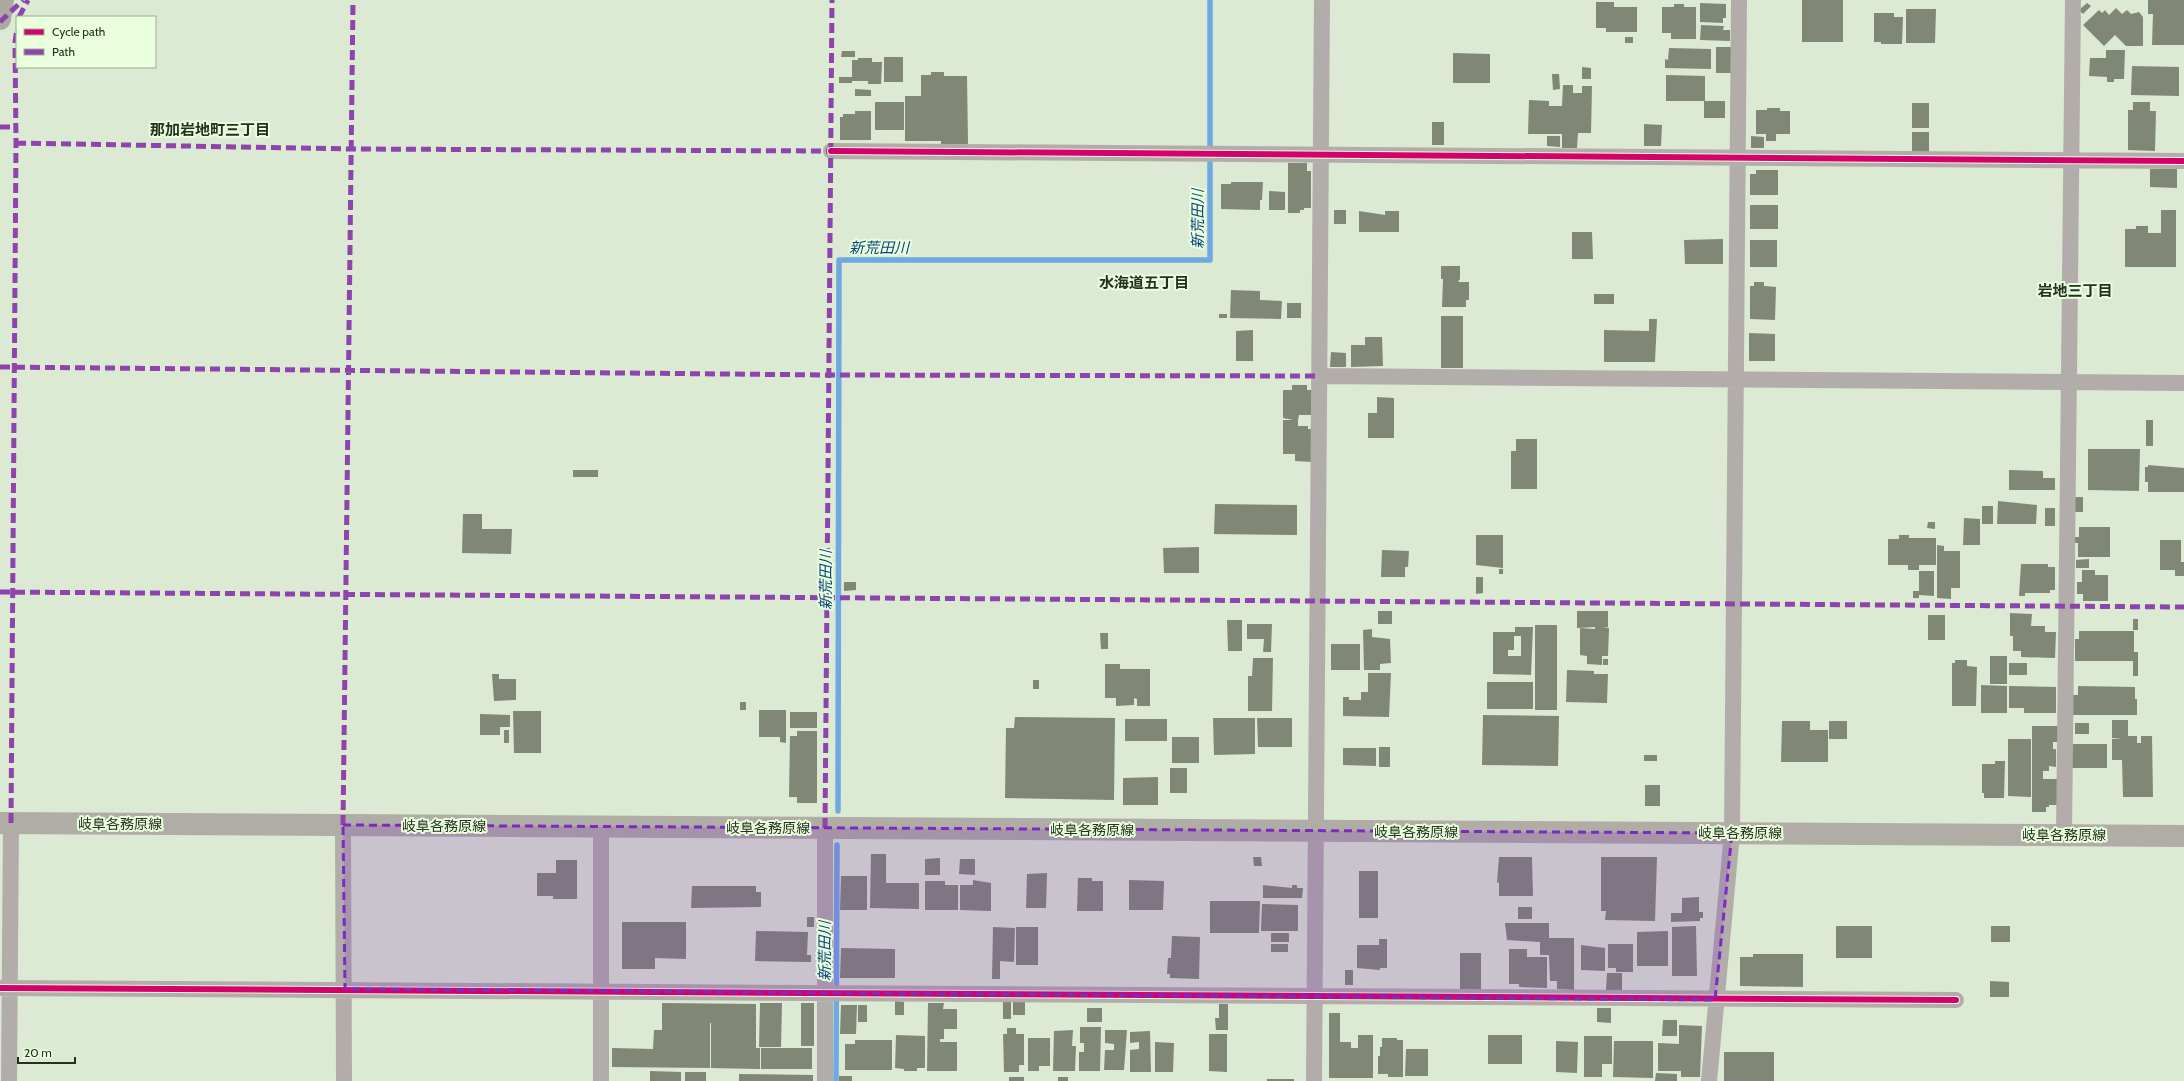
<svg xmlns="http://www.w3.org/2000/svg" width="2184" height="1081" font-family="Cabin,'Noto Sans JP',sans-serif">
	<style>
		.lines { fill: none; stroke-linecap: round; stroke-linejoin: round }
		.stream { stroke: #6ea9e0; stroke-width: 5.5 }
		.building { fill: #818775; fill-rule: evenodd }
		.minor { stroke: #b2adaa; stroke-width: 16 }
		.secondary { stroke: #afada6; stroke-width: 22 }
		.motorway { stroke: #aca9a1; stroke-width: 22 }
		.quiet { stroke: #8e44ad; stroke-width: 5; stroke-dasharray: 10 5; stroke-linecap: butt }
		.cycleway-casing { stroke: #eaffdd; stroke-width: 8 }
		.cycleway { stroke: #d6006c; stroke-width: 6 }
		.marked { fill: #7b2cbf; fill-opacity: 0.2; stroke: #7b2cbf; stroke-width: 3; stroke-dasharray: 8 5; stroke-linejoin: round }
		.labels { text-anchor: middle; stroke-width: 4; stroke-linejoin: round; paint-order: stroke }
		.street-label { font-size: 14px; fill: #263020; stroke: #eaffdd }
		.neighbourhood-label { font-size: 15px; font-weight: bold; fill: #263020; stroke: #eaffdd }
		.water-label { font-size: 15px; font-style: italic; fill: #0d447d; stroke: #eaffdd }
	</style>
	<rect width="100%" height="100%" fill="#dce9d3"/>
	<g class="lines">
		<path class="stream" d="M838,811L839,260H1210V0
			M836,1081L837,845"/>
	</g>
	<path class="building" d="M1802,0H1843V42H1802Z
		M2148,0H2184V45H2152L2153,14H2148Z
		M1596,2H1614V7H1637V32H1606V28H1596Z
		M1700,3L1726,4V18H1723V23L1700,22Z
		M2087,3L2091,6L2083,14L2079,10Z
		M1674,4H1684V7H1696V39H1671V33H1662V7H1674Z
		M2116,8L2122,14L2127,10L2131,14L2139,12L2143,17V46H2126L2115,35L2104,46L2083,25L2099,10L2102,13L2105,10L2109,15Z
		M1906,9H1936L1935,43H1906Z
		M1874,13H1894V17H1903L1902,44H1881V42H1874Z
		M1701,25L1724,26L1723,30H1730V41L1700,40Z
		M1625,37H1633V43H1625Z
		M1716,47H1731V73H1716Z
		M1669,48L1711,49V69L1665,68V59L1668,60Z
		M2106,50H2125L2124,79H2114V82H2107V77L2089,76L2090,58H2106Z
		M842,51H855V57H841Z
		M1453,53L1490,54V83H1453Z
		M884,57H903V82H884Z
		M858,58H872V62H882L881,84H868V81H852V83H839V77H852V60H858Z
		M2132,66L2179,67V96L2131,95Z
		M1582,67L1591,68V79H1582Z
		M931,72H944V76H967L968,144H941V141H905V96H921V75H931Z
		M1552,74H1559L1560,89L1553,90Z
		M1666,75L1705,76V101H1666Z
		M1563,85H1573V93H1582V86H1592L1591,133H1578L1577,148H1562V134H1528L1529,100L1549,101V106H1562Z
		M855,89L871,90V96H855Z
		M1704,101H1725V118H1704Z
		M875,102H904V130H875Z
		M2133,102H2150V111H2156L2155,151L2128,150V110H2133Z
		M1912,103H1929V128H1912Z
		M1767,108H1780V111H1790V134H1776V141H1766V134H1756V110H1767Z
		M855,111H871V140H840V117H843V114H855Z
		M1432,122H1444V145H1432Z
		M1644,124L1662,125L1661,146H1644Z
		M1912,132H1929V152H1912Z
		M1547,136H1560V147L1547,146Z
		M1751,136L1764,137V148H1751Z
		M1288,163H1307V171H1311V208H1304V210H1300V213H1288Z
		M2150,169H2177V188L2150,187Z
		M1756,170H1778V195H1750V174H1756Z
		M1231,182H1263L1262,200H1260V210L1221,209V184H1231Z
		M1269,191L1285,192V210H1269Z
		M1750,205H1778V229H1750Z
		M1334,210H1346V224H1334Z
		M2161,210H2176V267H2125V229H2136V226H2148V233H2161Z
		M1359,211L1385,215V211H1399V232H1359Z
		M1572,232H1592L1593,259H1572Z
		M1723,239V264H1685L1684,240Z
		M1750,240H1777V267H1750Z
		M1441,266H1460V279L1458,282H1469V300H1466V307H1442L1443,279H1441Z
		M1754,282H1764V286L1776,287L1775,320L1750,319V286H1754Z
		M1231,290L1260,291V300L1282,301L1281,319L1230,318Z
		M1594,294H1614V304H1594Z
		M1287,303H1301V318H1287Z
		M1219,314H1227V318H1219Z
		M1441,316H1463V368H1441Z
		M1649,319H1657L1655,362H1604V330L1649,331Z
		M1253,330V361H1236V331Z
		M1749,333L1775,334V361H1749Z
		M1365,337H1382L1383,366L1351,367V345H1365Z
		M1331,352L1346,353V367H1330Z
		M1292,385H1307V390H1312V415H1299L1298,420V426H1308V429H1312V462L1295,461V454H1283V420H1293L1283,418V390H1292Z
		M1377,397L1394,398V438H1368V413H1377Z
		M2146,420H2153V446H2146Z
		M1516,439H1537V489H1511V451H1516Z
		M2088,449H2140L2139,491L2088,490Z
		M2148,465L2184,468V492H2148V482H2145V467H2148Z
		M573,470H598V477H573Z
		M2009,470L2043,471V478H2055V490H2009Z
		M2073,497H2083V512H2073Z
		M1998,501L2037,505L2036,524H1997Z
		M1215,504L1297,505V535L1214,534Z
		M1982,506H1993V524H1982Z
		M2045,508H2055V526H2045Z
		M463,514H482V529H512L511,554L462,553Z
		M1964,518L1980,519V545H1963Z
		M1928,522H1935V529L1927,528Z
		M2079,527H2110V557H2078V543H2075V537H2079Z
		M1476,535H1503V568L1476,565Z
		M1899,535H1909V538H1936V565H1919V570H1908V565H1888V539H1899Z
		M2160,540H2181V562H2184V576H2175V570H2160Z
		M1937,545L1944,546V551H1960V588H1951V599L1937,598Z
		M1199,547V573H1164L1163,548Z
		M1382,550L1409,551L1408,567H1405V577H1381Z
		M2089,559V568H2076V560Z
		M2021,564H2048V567H2055V590H2050V593H2025V596H2019Z
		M1499,569H1503V574H1499Z
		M2082,570H2095V575H2108V601H2083V594H2077V582H2082Z
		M1919,571H1934V596L1919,595V598H1913V591H1919Z
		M1476,577H1483V593L1476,594Z
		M844,582H856V590L844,591Z
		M1378,611H1392V624H1378Z
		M1577,611H1608V627H1603L1609,628L1608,656H1602V665L1587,664V656L1580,655V628L1595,629V627L1577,628Z
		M2010,613L2032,614L2031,626H2045V632H2056L2055,658L2021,657V651H2013V636H2010Z
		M1928,615H1945V640H1928Z
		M2133,619H2138V630H2133Z
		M1227,620H1242V651H1228Z
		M1247,624H1272L1271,652H1263L1264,639H1247Z
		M1535,625H1557V710H1535Z
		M1515,627H1533L1531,675L1493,674V632H1515ZM1514,636H1521V656H1508V650H1514Z
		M1372,629V637L1390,639L1391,663L1380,664V670H1364L1363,630Z
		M2079,631H2134V652H2138V676H2133V661H2075V639H2079Z
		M1100,633H1108V649H1101Z
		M1331,644H1360V670H1331Z
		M1990,656H2007V684H1990Z
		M1253,658H1273L1272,711H1248V676H1252Z
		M1603,659H1608V665H1603Z
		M1955,660H1967V666L1977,667L1976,706H1952V663H1955Z
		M2009,663H2027V675H2009Z
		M1105,664H1120V669H1150V706H1137V699L1134,698V705L1116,706V698H1105Z
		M1567,670L1594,671V674H1608L1607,703L1566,702Z
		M1368,673H1391L1389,717L1343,716V697H1349V700H1361V692H1368Z
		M492,674H499V679H516V700L494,701Z
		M1033,680H1039V689H1033Z
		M1487,682H1533V709H1487Z
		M1981,685L2007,686V713H1981Z
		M2009,686L2056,687V713H2024V708H2009Z
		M2078,686L2135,687V699H2137V715H2072V695H2078Z
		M740,702H746V710H740Z
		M759,710H786V743L780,742V737H759Z
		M513,711H541V753H514Z
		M790,712H817V728H790Z
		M480,714L510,715V727H500V735H480Z
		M1483,715L1559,716L1558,766L1482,765Z
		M1015,717L1115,718L1114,800L1005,798L1006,728H1014Z
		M1213,718H1255V754L1214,755Z
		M1257,718H1292V747H1258Z
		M1125,719H1167V741H1125Z
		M2112,720H2128V736H2137V743H2141V736H2152L2153,797H2123L2122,760H2112V739L2122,738H2112Z
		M1782,721H1810V730H1828V762H1781Z
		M1829,721H1847V739H1829Z
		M2075,723H2089V734H2075Z
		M2032,726H2058V742H2053V749H2056V767L2049,766V771H2043V779H2057V805H2049V807H2046V812H2032Z
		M504,730H509V743H504Z
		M797,731H817V803H797V797H789L790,736H797Z
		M1172,737H1199V763H1172Z
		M2008,739H2031V797L2008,796Z
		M2072,744H2107V768H2072Z
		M1379,747H1390V767H1379Z
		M1343,748H1376V766L1343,765Z
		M1644,755H1657V761H1644Z
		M1995,761H2005L2004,798H1984V793H1982V764H1995Z
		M1170,768H1187V793H1170Z
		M1158,777V805H1123V778Z
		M1645,785H1660V806H1645Z
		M871,854H886V883H919V909L870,908Z
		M1253,857H1261L1262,866H1254Z
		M1499,857H1532L1533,896H1499V882L1497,883Z
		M1601,857H1657L1655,921L1605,920L1606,911H1601Z
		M940,858V875H925V859Z
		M960,859H975V875L959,874Z
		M556,860H577V899H553V896H537V873H556Z
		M1359,871H1378V918H1359Z
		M1047,873L1046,908H1026L1027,874Z
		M841,876H867V910H840Z
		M1078,878H1092V881H1103V911H1077Z
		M973,880L991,883V911L960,910V885H973Z
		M1129,880L1164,881L1163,910H1129Z
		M925,881H945V885H958V910H925Z
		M1263,885L1292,888V885H1297V888H1303L1302,898H1263Z
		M692,886H756V892H761V907L691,908Z
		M1699,897V912H1703V918H1700V921L1671,922V913H1682V898Z
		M1210,901H1260L1259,933H1210Z
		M1262,904L1298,905V931H1261Z
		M1518,907H1532V919H1518Z
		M807,917H814V927H807Z
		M622,922H686V959L655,958V969H622Z
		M1505,923H1549V938H1574V990L1557,989V981H1550L1549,955H1540V942L1507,940Z
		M1696,926L1697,976H1672V927Z
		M1836,926H1872V958H1836Z
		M1991,926H2010V942H1991Z
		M993,927L1015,928L1014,962L1000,961V979H992Z
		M1016,927H1038V965H1016Z
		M756,931L808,932L807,955H811V962L755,961Z
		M1668,931V966H1637V932Z
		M1271,933H1289V942H1271Z
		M1172,936L1200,937L1199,979L1170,978V974H1167L1168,958H1171Z
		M1379,939H1387V968H1380V970L1357,968V945H1379Z
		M1271,944H1288V952H1271Z
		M1608,944H1633V972H1616V968H1608Z
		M1581,945L1605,948V971L1581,970Z
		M841,948L895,949V978H840Z
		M1509,949H1527V957H1547V988L1519,987V984H1509Z
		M1460,953H1481V991H1460Z
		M1753,954H1803V987L1740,986V957H1753Z
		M1345,970H1353V985H1345Z
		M1607,973H1622V991L1606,990Z
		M1990,981L2009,982V997H1990Z
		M895,1001L904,1002V1015H895Z
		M1003,1001H1011V1019H1003Z
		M1013,1002H1025V1015H1013Z
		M662,1003L756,1004V1048H760V1069L711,1068V1023H710V1068L612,1067V1048L653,1049L654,1030H662Z
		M760,1003H782L781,1047H759Z
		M801,1003H814V1046H801Z
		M928,1003H944L943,1009H957V1029H944V1039H940V1042H957V1071H927Z
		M1219,1004H1228V1030H1216L1215,1018H1219Z
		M841,1005H857L856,1034H840Z
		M858,1005H867V1022H858Z
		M1087,1008H1102V1022H1087Z
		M1597,1008H1611V1023L1597,1022Z
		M1329,1013H1340V1042H1351V1048H1358V1035H1373V1078H1329Z
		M1663,1020H1677V1036H1662Z
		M1679,1025L1702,1026L1700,1077H1681V1071H1658V1043L1679,1044Z
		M1080,1027H1101L1100,1071H1079V1052H1084V1043H1080Z
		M1007,1028H1016V1034H1024V1065H1019V1072H1004L1003,1034H1007Z
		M1073,1030L1072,1046H1076L1075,1071H1053L1054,1031Z
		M1105,1030H1127L1124,1070H1104L1105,1050H1114V1044L1105,1043Z
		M1150,1031L1151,1072H1130V1050L1139,1049V1042L1130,1043V1032Z
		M1209,1034H1227V1072L1209,1071Z
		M896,1035L925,1036V1068H917V1071H904V1069L895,1068Z
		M1488,1035H1522V1064H1488Z
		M1584,1036H1612V1064H1602V1077H1584Z
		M1028,1038H1050V1066H1039V1071H1028Z
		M1382,1038H1397V1040H1403V1077H1388V1074H1378V1056H1380V1047H1382Z
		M855,1040H892V1070H845V1044H855Z
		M1556,1041L1578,1042L1577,1073L1556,1072Z
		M1614,1041H1653V1078L1613,1077Z
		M1155,1042L1174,1043L1173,1072H1155Z
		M761,1048H812V1069H761Z
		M1406,1049H1428V1076H1405Z
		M1724,1052H1774V1081H1724Z
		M650,1071L681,1072V1081H650Z
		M685,1072H706V1081H685Z
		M1656,1073L1677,1074V1081H1655Z
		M739,1074L813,1075V1081H739Z
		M839,1076H852V1081H839Z
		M1009,1077H1024V1081H1009Z
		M1058,1077H1068V1081H1058Z
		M1267,1079H1294V1081H1267Z"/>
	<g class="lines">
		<path class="minor" d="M831,151L2184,161
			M1320,376L2184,383
			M343,825L344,1081
			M601,827V1081
			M2064,835L2073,0
			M0,988L1956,1000
			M9,1081L11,823
			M825,1081V828
			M1314,1081L1322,0
			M1709,1081L1732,833L1739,0"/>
		<path class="secondary" d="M0,823L2184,836"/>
		<path class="motorway" d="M0,19L3,0"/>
		<path class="quiet" d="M19,17L28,0
			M0,22L23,0
			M0,127H16
			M16,143L352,149L831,151
			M0,367L829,375L1320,376
			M0,592L2184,607
			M11,823L16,143L15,42L17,28
			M343,825L353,0
			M825,828L832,0"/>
		<defs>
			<path id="cycleway" d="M831,151L2184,161
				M0,988L1956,1000"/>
		</defs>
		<use href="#cycleway" class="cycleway-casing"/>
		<use href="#cycleway" class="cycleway"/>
	</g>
	<path class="marked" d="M343,825L1732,833L1715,1000L345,989Z"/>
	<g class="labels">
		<g class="street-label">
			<text x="120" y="829">岐阜各務原線</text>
			<text x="444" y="831">岐阜各務原線</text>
			<text x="768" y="833">岐阜各務原線</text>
			<text x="1092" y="835">岐阜各務原線</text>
			<text x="1416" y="837">岐阜各務原線</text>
			<text x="1740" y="838">岐阜各務原線</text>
			<text x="2064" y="840">岐阜各務原線</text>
		</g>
		<g class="neighbourhood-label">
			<text x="210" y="135">那加岩地町三丁目</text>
			<text x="1144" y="288">水海道五丁目</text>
			<text x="2075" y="296">岩地三丁目</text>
		</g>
		<g class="water-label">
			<text transform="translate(1198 219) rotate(-90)" y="5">新荒田川</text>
			<text x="879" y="253">新荒田川</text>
			<text transform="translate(826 580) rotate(-90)" y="5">新荒田川</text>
			<text transform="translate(825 951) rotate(-90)" y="5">新荒田川</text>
		</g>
	</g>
	<rect x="16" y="16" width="140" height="52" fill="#eaffdd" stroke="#9cac91"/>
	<rect x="24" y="29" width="20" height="6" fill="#d6006c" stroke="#9cac91"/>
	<text x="52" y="36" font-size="12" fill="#263020">Cycle path</text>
	<rect x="24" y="49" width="20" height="6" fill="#8e44ad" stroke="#9cac91"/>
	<text x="52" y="56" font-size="12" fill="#263020">Path</text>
	<path d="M18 1057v6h57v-6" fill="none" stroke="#263020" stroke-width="2"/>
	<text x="24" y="1057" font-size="12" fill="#263020" stroke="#eaffdd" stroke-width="3" paint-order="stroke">20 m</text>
</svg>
